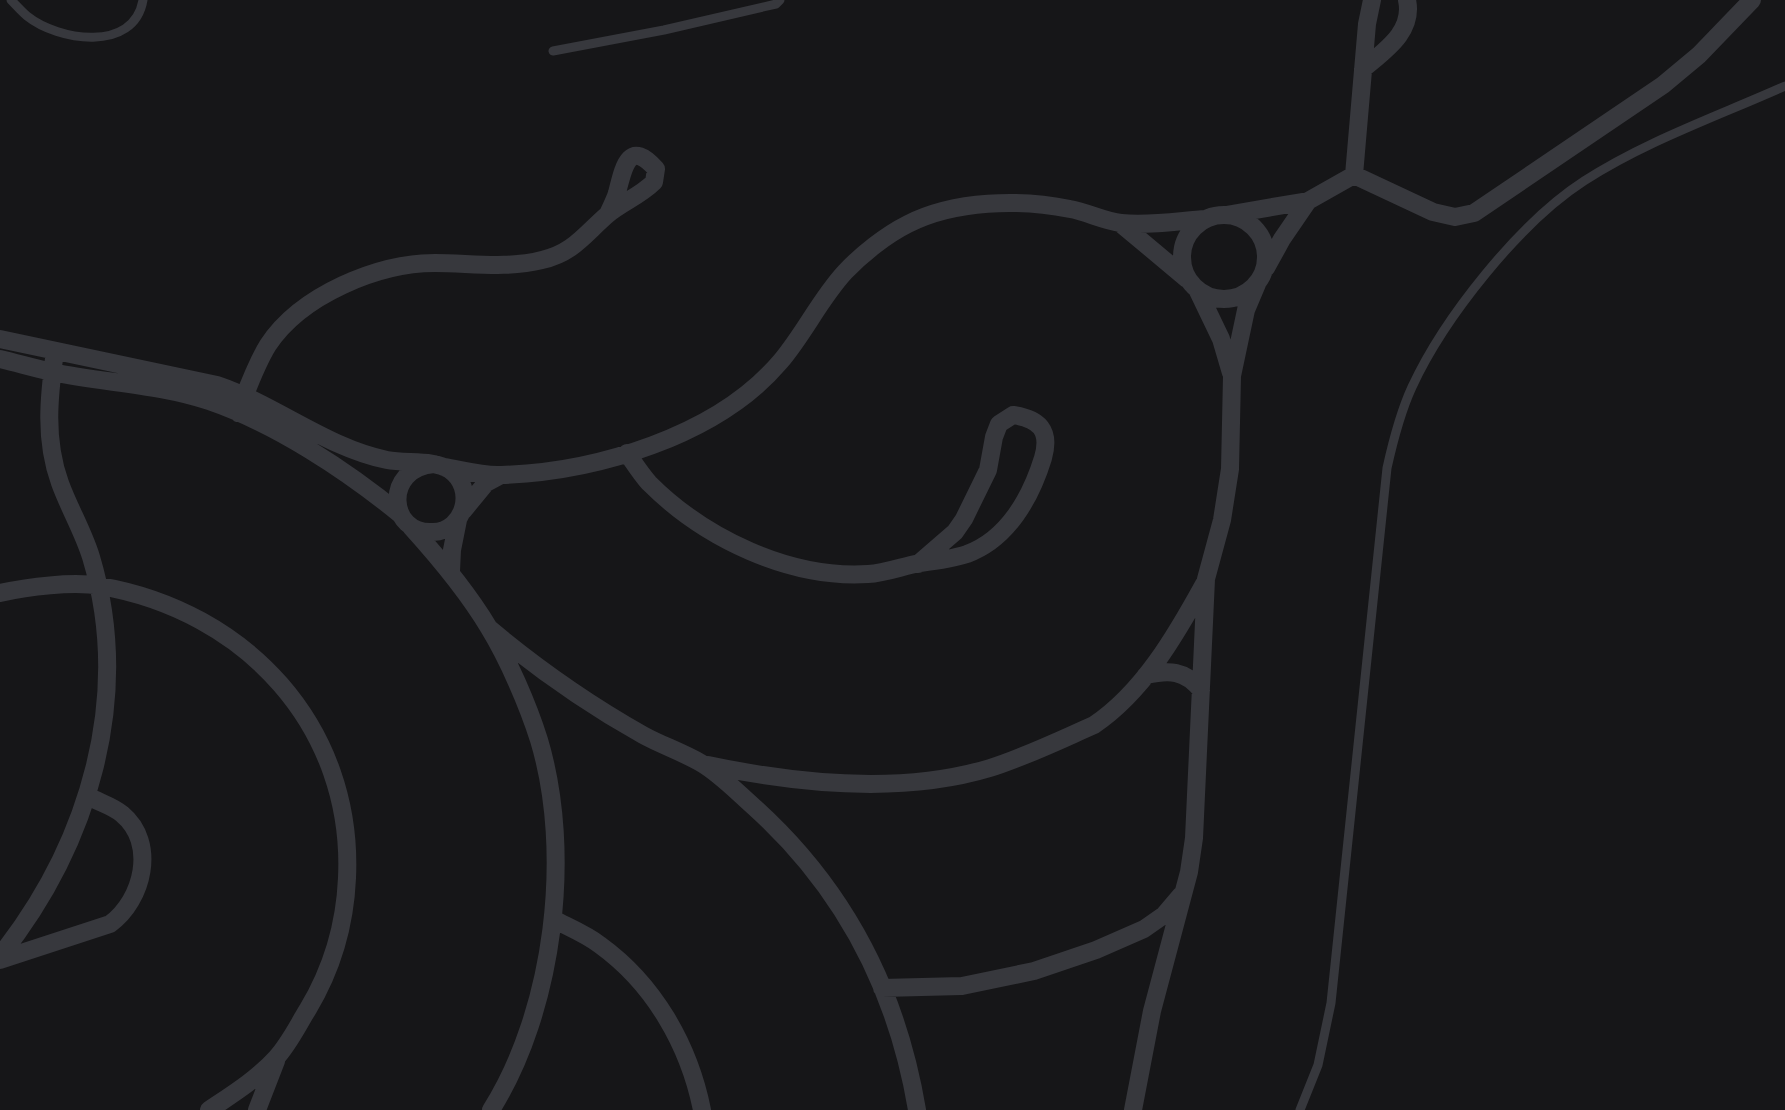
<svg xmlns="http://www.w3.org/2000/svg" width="1785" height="1110" font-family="Montserrat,sans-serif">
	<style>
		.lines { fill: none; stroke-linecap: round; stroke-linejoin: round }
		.lane { stroke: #37383d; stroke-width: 9 }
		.street { stroke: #37383d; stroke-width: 18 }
	</style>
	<rect width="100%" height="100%" fill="#161618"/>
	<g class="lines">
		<path class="lane" d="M11,0C16,5 21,11 27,16C58,41 134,53 143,0
			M553,51L664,30L776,4L780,0
			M1300,1110L1318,1065L1331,1003L1387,468C1393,441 1400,413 1412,387C1444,318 1519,223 1584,181C1646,141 1718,116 1785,86"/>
		<path class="street" d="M1363,69C1384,51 1414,32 1407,0
			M1354,175L1433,212L1455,217L1474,213L1663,85L1699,55L1752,0
			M1226,215L1308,201L1354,175L1367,24L1372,0
			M1182 257a42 42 0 1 1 84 0a42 42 0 1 1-84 0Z
			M1120,223L1187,279
			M1266,268L1282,239L1308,201
			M1197,289L1221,339L1231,373
			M0,339L217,385C276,405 327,448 387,460C407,464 433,459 450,470C476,488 465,531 433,532C388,535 383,468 434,464
			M0,359C17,363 34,368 52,372C104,383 158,384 209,401C276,424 346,470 401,515
			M238,413C247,390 255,366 268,345C301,295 378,263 435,263C470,263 507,269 542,260C573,253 584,235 607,215C621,203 640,196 654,182L656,169C628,137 623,170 617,193C615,200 611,207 608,214
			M627,453C634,463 641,474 649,483C704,538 789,579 868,574C886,573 903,566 920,563C936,561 952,559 967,554C1008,539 1031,497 1043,458C1051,430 1039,419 1013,415L999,424L994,437L988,470L964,519L955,532L918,564
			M444,467C462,470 483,476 501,475C596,472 717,436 780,362C804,334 820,299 845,272C862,254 886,235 908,224C955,200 1020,199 1070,209C1087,212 1104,221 1121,223C1149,226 1178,221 1206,219
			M463,511L486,483L499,476
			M411,527C440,559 467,591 489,628C508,659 528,705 539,740C573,853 554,1010 491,1110
			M451,571L452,550L458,520
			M0,593C27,587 73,581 100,586C246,611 354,727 347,878C345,924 332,969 308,1009C298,1025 289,1044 276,1058C257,1079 233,1094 209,1110
			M490,629C538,669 588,704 643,735C661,745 682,752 701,763C720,774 737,792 754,807C845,889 897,990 917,1110
			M1146,675C1169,670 1185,670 1201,690
			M708,765C798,784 901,795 990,768C1025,757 1060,740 1094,725C1143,692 1176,635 1204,584
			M553,919C568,927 586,934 600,945C654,984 689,1045 702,1110
			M0,956C89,844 133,697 91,557C83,531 69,508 60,483C44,439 49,396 55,351
			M0,960L110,924C143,900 157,843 122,814C113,806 98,802 88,796
			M882,988L962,986L1034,971L1096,950L1144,929L1164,915L1181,895
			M257,1110L276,1061
			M1133,1110L1152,1011L1189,872L1194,838L1206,579L1222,520L1230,469L1232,376L1246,310L1257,284"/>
	</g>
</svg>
